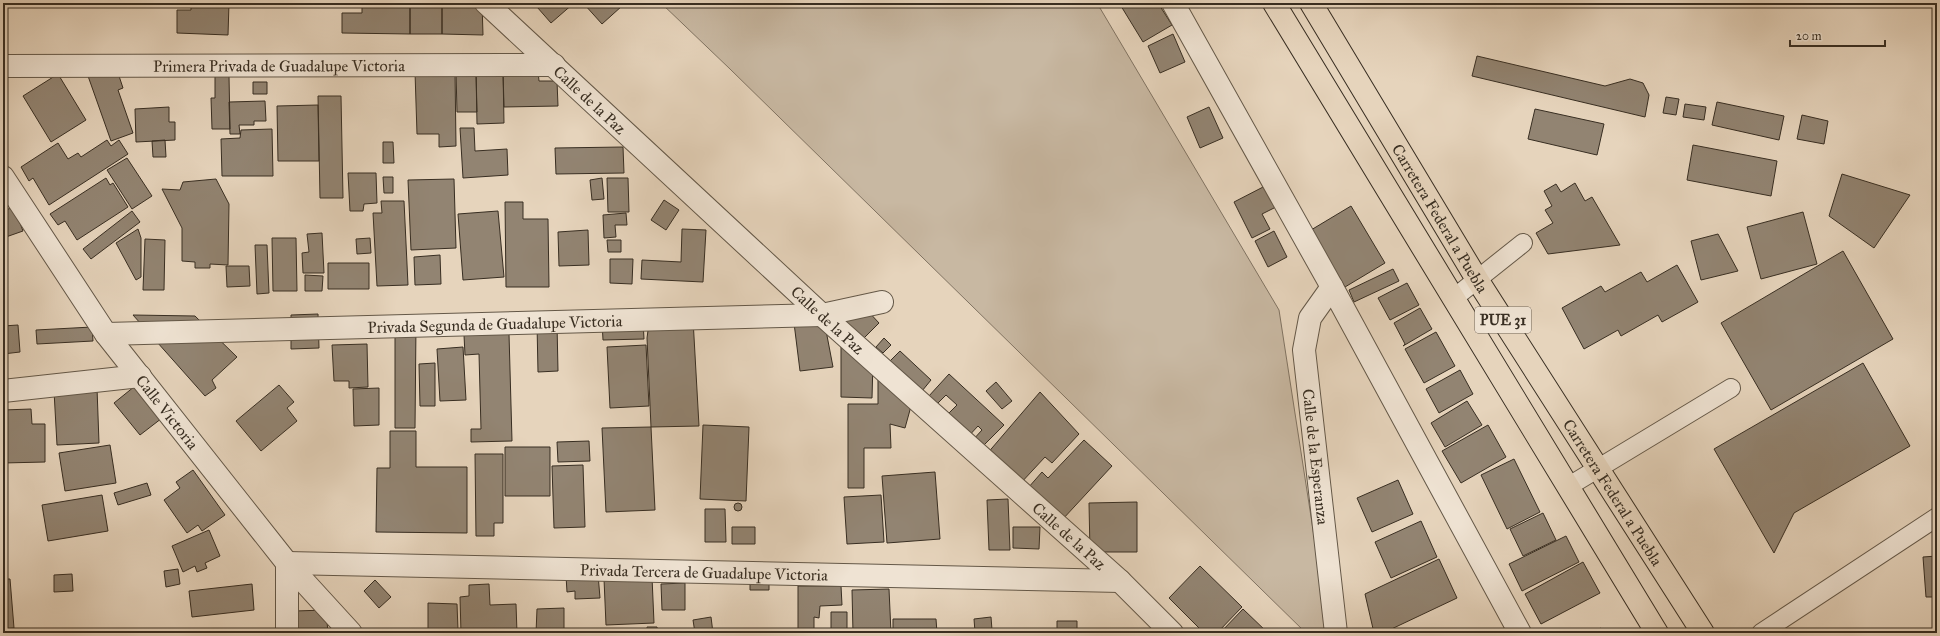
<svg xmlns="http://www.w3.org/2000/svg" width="1940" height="636" font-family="'IM FELL Great Primer',serif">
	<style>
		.green { fill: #c8b8a2; stroke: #807362 }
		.building { fill: #928472; stroke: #382e22 }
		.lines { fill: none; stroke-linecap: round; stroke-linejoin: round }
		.service-casing { stroke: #645848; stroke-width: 20 }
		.minor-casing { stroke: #645848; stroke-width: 24 }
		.primary-casing { stroke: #382e22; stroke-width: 24 }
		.service { stroke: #efe3d3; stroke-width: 18 }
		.minor { stroke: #efe3d3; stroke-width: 22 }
		.primary { stroke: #e6d4bc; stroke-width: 22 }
		.labels { text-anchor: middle; stroke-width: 3; stroke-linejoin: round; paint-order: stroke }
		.shield { fill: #efe3d3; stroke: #6f6457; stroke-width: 1 }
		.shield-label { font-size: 15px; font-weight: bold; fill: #382e22 }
		.street-label { font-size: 16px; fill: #382e22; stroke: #efe3d3 }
	</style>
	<rect width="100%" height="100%" fill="#e6d4bc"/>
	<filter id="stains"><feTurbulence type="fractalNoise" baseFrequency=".005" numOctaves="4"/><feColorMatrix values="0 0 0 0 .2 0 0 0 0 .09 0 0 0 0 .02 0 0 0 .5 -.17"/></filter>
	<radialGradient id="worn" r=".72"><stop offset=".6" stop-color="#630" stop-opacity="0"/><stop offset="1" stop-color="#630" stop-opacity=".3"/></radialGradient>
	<path class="green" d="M661,3H1097L1279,310L1329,633H1306L730,69Z"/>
	<path class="building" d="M191,3H229L228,35L177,33V10H191Z
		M362,3H410V34L342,33V13H362Z
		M410,3H442V34H410Z
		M442,3H482L483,35L442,34Z
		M541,3H574L551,23L537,7Z
		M585,3H619L622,6L602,24L584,4Z
		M1125,3H1158L1172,25L1143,42L1121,6Z
		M1173,34L1185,62L1160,73L1148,46Z
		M1477,56L1605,86L1630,79L1643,83L1649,95L1645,117L1472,76Z
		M455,71L456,146L439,147V134H417L415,72Z
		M476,71L477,112H457L456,72Z
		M476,71H503L504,123L477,124Z
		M503,71H538L539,81H557L558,106L504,107Z
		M118,73L123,88L118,90L133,133L111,141L88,76Z
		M58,74L86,120L51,142L23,96Z
		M215,76H229L230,129H212L211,98H215Z
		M253,82H267V94H253Z
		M318,96H341L343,198H320Z
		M1666,97L1679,99L1676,115L1663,113Z
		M265,101L266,121H254V125H239L240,134H230L229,102Z
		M1717,102L1784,116L1779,140L1712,125Z
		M1685,104L1706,107L1704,120L1683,117Z
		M318,105L319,161H278L277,106Z
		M169,107V122H175V140L136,142L135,109Z
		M1209,107L1223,138L1200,148L1187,117Z
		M1535,109L1604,124L1597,155L1528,139Z
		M1802,115L1828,121L1824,144L1797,139Z
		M460,128H474L475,151L507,149L508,175L463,178Z
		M272,129L273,176H222L221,139L240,138L241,130Z
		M107,140L111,146L119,140L128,154L49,205L33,178L29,181L21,167L58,143L68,159L78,153L81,157Z
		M165,140L166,157H153L152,141Z
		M383,142H393L394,163H383Z
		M1693,145L1777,161L1771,196L1687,180Z
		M623,147L624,173L556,174L555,148Z
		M127,158L152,196L132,209L107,170Z
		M348,173H376L377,203L364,204L363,211H350Z
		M1842,174L1910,195L1874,248L1829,216Z
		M383,177H393V193H384Z
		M106,178L110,185L113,183L128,207L77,240L65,221L58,225L50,214Z
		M602,178L604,199L592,200L590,180Z
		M607,178H628L629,212H608Z
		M216,179L229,204L228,265L210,264V268H195V262L182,261V228L162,189L180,190L183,182Z
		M454,179L456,248L411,250L408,180Z
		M1575,183L1585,201L1592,197L1620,245L1548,254L1536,233L1553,223L1545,210L1552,206L1544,191L1556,184L1561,192Z
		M1267,185L1278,206L1262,214L1270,229L1252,238L1234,202Z
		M664,200L679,210L666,230L651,220Z
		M381,201H404L408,285L377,286L373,213H382Z
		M505,202H523V219H548L549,287H506Z
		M1351,206L1385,263L1345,287L1311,230Z
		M14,207L23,231L3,238V211Z
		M132,211L140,222L91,259L83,249Z
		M498,211L504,277L463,280L458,214Z
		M1803,212L1817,264L1761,279L1747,227Z
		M626,213L627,225H615L616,237L604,238L603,215Z
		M138,229L141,238V277L136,280L116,243Z
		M682,229L706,230L703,282L641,279L642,260L681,262Z
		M588,230L589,265L559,266L558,232Z
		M1274,231L1287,257L1268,267L1255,241Z
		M322,233L324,273H303L302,253L309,252L307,234Z
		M1718,234L1738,271L1701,280L1691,241Z
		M272,238H296L297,291H273Z
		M370,238L371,253L357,254L356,239Z
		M145,239L165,240L164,290H143Z
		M607,240H621V252H608Z
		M255,245H267L269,293L257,294Z
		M1843,251L1893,339L1771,410L1721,323Z
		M440,255L441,284L415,285L414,257Z
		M610,259H633L632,284L610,283Z
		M328,263H369V289H328Z
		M1677,265L1698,302L1662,322L1658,315L1621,336L1618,330L1584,349L1562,308L1601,286L1605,292L1641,272L1647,282Z
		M226,266H249L250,286L227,287Z
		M1393,269L1399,281L1354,302L1349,290Z
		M305,275L323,276L322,291H305Z
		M1407,283L1419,305L1390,320L1378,298Z
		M1420,308L1432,329L1403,346L1405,344L1394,323Z
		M866,309L879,323L862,340L838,315Z
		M318,314L319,348L291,349V315Z
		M133,315L195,316L237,357L212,380L216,388L205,396Z
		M693,319L699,426L651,427L647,338L649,323Z
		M824,320L833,367L800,371L794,323Z
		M643,321L644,339L603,340L602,322Z
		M537,324H557L558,371L538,372Z
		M18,325L20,352L3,354V326Z
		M395,325H416L415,428H395Z
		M92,327L93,341L37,344L36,330Z
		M1436,332L1455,366L1424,383L1405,349Z
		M509,334L512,441L471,442V429H481L479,354L465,355L464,335Z
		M841,334L873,361L872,398L841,397Z
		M884,338L891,345L883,353L876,347Z
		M367,344L368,387L349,388V381H334L332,345Z
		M646,345L649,406L610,408L607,347Z
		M463,347L466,400L440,401L437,349Z
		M900,351L931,380L922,391L890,361Z
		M435,363V406H420L419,364Z
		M1863,363L1910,446L1794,513L1774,553L1714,449Z
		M878,367L913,399L905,428L890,424L891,448H864V488H848V404H878Z
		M1460,370L1473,394L1439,413L1426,389Z
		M949,374L1004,425L981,448L972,441L982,430L978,426L966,439L944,418L957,405L946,395L936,405L928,397Z
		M140,382L166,415L140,435L114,403Z
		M996,382L1012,401L1002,409L986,391Z
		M279,385L294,402L287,408L297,421L261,451L236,421Z
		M97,388L99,443L57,445L54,391Z
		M379,388V425L354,426L353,389Z
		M1040,392L1079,434L1052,463L1045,457L1019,485L986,455Z
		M1467,401L1482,425L1445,447L1431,423Z
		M31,409L32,424H45V462L3,463V410Z
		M703,425L749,427L746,501L700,499Z
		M1488,425L1506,457L1461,483L1442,451Z
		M651,427L655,510L606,512L602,428Z
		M390,431H416V467H467V533L376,532L377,468H390Z
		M1084,440L1112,466L1062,520L1028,488L1042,472L1048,478Z
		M589,441L590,461L558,462L557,442Z
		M110,445L116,483L65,491L59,453Z
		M505,447H550V496H505Z
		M475,454H503V523H494V536H476Z
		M1514,459L1540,512L1507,529L1481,475Z
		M583,465L585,527L554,528L552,466Z
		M193,470L225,515L202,531L198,525L187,533L164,500L180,488L176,482Z
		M935,472L940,539L887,543L882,476Z
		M1398,480L1413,514L1372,532L1357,498Z
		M147,483L151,495L118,505L114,493Z
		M102,495L108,531L48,541L42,505Z
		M881,495L884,542L847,544L844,497Z
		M1008,499L1010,550H989L987,500Z
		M1137,502V552H1090L1089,503Z
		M734 507a4 4 0 1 1 8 0a4 4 0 1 1-8 0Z
		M705,509H725L726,542H705Z
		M1543,513L1556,540L1523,556L1510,529Z
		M1421,521L1437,557L1391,578L1375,542Z
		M732,527H755V544H732Z
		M1013,527H1040L1039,549L1013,548Z
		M209,530L220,556L205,563L207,568L197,572L195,566L183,572L172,546Z
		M1566,536L1579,562L1522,591L1509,564Z
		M1937,556V597H1926L1923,557Z
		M1439,559L1457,598L1383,633H1374L1365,594Z
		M1583,562L1600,593L1541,624L1525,594Z
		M1200,566L1242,607L1217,633H1204L1169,598Z
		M178,569L180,584L166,587L164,571Z
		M72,574L73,591L54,592V575Z
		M598,574L600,598L575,599V591L567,592L566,576Z
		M652,577L654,623L606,625L604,579Z
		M3,579H10L14,628L3,629Z
		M375,580L391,597L379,608L364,591Z
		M750,581L769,584V590H750Z
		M685,583V610H662L661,584Z
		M252,584L254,610L192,617L189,591Z
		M489,584L490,605L516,604L517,633H461L460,597L469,596V585Z
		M798,586H841L842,605L820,606L819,618L814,617V632H798Z
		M889,589L891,633H853L852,590Z
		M428,603L457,604L458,630H428Z
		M564,608V633H536L537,609Z
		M1243,609L1268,633H1220Z
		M326,610L328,633H296L295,611Z
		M831,612H847V629H831Z
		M711,617L713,633H695L693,620Z
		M991,617L992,630L975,632L974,619Z
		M893,619H936L937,633H893Z
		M1057,621H1077V633H1057Z
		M647,627H657L658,633H647Z
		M1601,628L1604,633H1593Z"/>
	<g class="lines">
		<defs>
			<path id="service" d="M1454,298L1523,243
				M1569,486L1731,388
				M1761,633L1937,517"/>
			<g id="minor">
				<path id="s1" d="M486,3L822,315L1120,581L1172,633"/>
				<path d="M1173,3L1332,287L1520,633"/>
				<path id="s2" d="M3,66L554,65"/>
				<path id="s3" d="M3,177L106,334L287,563L351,633"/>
				<path id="s4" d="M1332,287L1310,318L1304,350L1336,633"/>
				<path id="s5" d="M106,334L822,315L882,302"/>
				<path d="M3,391L140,376"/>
				<path id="s6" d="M287,633V563L1120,581"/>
			</g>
			<g id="primary">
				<path d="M1274,3L1657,633"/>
				<path id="s7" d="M1311,3L1478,281L1703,633"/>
			</g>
		</defs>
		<use href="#service" class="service-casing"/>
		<use href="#minor" class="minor-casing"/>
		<use href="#primary" class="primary-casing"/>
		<use href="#service" class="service"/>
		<use href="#minor" class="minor"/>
		<use href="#primary" class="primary"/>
	</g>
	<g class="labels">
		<rect class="shield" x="1475" y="307" width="56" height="26" rx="3"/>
		<g class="shield-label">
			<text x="1503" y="325">PUE 31</text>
		</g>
		<g class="street-label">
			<text dy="6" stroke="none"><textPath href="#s2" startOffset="276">Primera Privada de Guadalupe Victoria</textPath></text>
			<text dy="6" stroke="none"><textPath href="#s1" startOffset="142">Calle de la Paz</textPath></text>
			<text dy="6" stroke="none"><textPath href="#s7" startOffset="251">Carretera Federal a Puebla</textPath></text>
			<text dy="6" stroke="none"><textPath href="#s1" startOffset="466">Calle de la Paz</textPath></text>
			<text dy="6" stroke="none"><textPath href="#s5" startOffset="389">Privada Segunda de Guadalupe Victoria</textPath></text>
			<text dy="6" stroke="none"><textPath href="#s3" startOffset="287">Calle Victoria</textPath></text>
			<text dy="6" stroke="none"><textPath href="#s4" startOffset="178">Calle de la Esperanza</textPath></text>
			<text dy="6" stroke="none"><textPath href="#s7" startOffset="575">Carretera Federal a Puebla</textPath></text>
			<text dy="6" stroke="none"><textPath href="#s1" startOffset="790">Calle de la Paz</textPath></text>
			<text dy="6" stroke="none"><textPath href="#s6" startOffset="487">Privada Tercera de Guadalupe Victoria</textPath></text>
		</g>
	</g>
	<rect width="1940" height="636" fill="none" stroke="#e6d4bc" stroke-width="16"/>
	<rect x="4" y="4" width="1932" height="628" fill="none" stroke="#382e22" stroke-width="2"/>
	<rect x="8" y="8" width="1924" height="620" fill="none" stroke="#382e22"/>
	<path d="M1790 40v6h95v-6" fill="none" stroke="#382e22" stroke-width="2"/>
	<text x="1796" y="40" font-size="12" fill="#382e22" stroke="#efe3d3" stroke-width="3" paint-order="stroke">20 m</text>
	<rect width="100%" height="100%" filter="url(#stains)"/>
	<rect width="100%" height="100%" fill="url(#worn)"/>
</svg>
